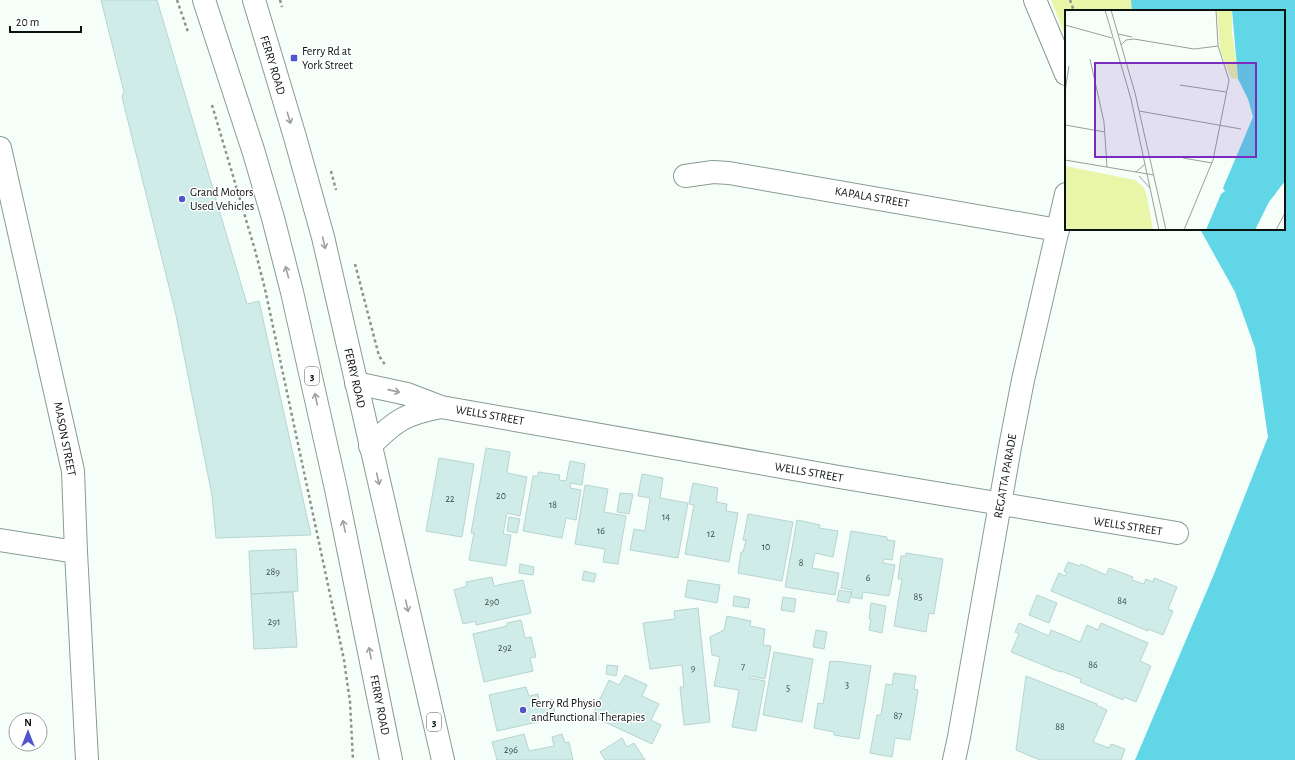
<svg xmlns="http://www.w3.org/2000/svg" width="1295" height="760" font-family="'Alegreya Sans',sans-serif">
	<style>
		.green { fill: #e9f6a7 }
		.water { fill: #60d6e7 }
		.building { fill: #d0ece8; stroke: #b8d4d0 }
		.lines { fill: none; stroke-linecap: round; stroke-linejoin: round }
		.minor-casing { stroke: #869d91; stroke-width: 24 }
		.major-casing { stroke: #869d91; stroke-width: 24 }
		.path { stroke: #8a938e; stroke-width: 2.5; stroke-dasharray: 3 3; stroke-linecap: butt }
		.minor { stroke: #fff; stroke-width: 22 }
		.major { stroke: #fff; stroke-width: 22 }
		.oneway { stroke: #9da19f }
		.poi-dot { fill: #5254cb; stroke: #fff; stroke-width: 1.5 }
		.labels { text-anchor: middle; stroke-width: 3; stroke-linejoin: round; paint-order: stroke }
		.number-label { font-size: 10px; fill: #3c4945 }
		.shield { fill: #fff; stroke: #545a57; stroke-width: 1 }
		.shield-label { font-size: 11px; font-weight: bold; fill: #0b130f }
		.poi-label { font-size: 12px; fill: #0b130f; stroke: #fff; text-anchor: start }
		.street-label { font-size: 12px; fill: #0b130f; stroke: #fff }
		.inset-river { fill: none; stroke: #60d6e7; stroke-width: 2 }
		.inset-road { fill: none; stroke: #97a09b; stroke-width: 1 }
		.view { fill: #7b2cbf; fill-opacity: 0.15; stroke: #7b2cbf; stroke-width: 2 }
		.inset-edge { fill: none; stroke: #0b130f; stroke-width: 2 }
	</style>
	<rect width="100%" height="100%" fill="#f5fef9"/>
	<path class="green" d="M1051,0H1131L1132,11H1066V37Z"/>
	<path class="water" d="M1131,0H1295V760H1135L1214,574L1268,437L1255,348L1235,292L1200,229H1284V11H1132Z"/>
	<path class="building" d="M101,0H157L247,304L259,301L311,535L216,538L212,495L176,315L122,97L124,92Z
		M486,448L510,452L507,473L527,477L520,516L507,513L503,534L511,535L506,566L469,560L474,533H471Z
		M439,458L474,464L462,537L426,531Z
		M570,461L585,464L582,485L571,483L570,488L581,490L576,520L566,518L562,538L523,531L533,476H538V472L560,475L559,480L566,481Z
		M642,474L663,478L660,498L688,503L678,558L630,550L634,529L645,531L650,498L638,496Z
		M693,483L718,488L716,502L727,504L726,511L738,513L729,562L685,554L694,505L689,504Z
		M585,485L608,489L604,512L626,516L618,564L603,562L605,549L575,544Z
		M620,493L633,494L629,514L617,512Z
		M748,514L793,522L782,581L738,573L741,552H743L746,540H743Z
		M509,517L520,519L517,533L507,531Z
		M797,520L820,525L819,528L838,531L833,557L815,553L812,568L839,573L835,595L785,587Z
		M851,531L887,537V540L895,541L892,560L884,559L883,563L895,565L889,596L863,592L862,599L851,597L852,590L841,588Z
		M296,549L298,591L251,594L249,551Z
		M906,553L943,559L934,614L929,613L926,632L894,626L902,579H898L901,556H906Z
		M1068,562L1080,566L1081,564L1106,575L1109,568L1133,577L1132,580L1144,584L1146,579L1153,582L1154,578L1177,587L1168,609L1173,611L1163,635L1148,629V631L1051,591L1059,573L1065,576L1067,573L1064,571Z
		M520,564L534,567L533,575L519,573Z
		M584,571L596,574L594,582L582,580Z
		M492,577L494,586L523,580L531,613L476,625L475,621L463,624L454,590L467,586L466,582Z
		M688,580L720,585L717,603L685,597Z
		M839,590L851,592L849,603L837,601Z
		M293,592L297,647L254,649L251,594Z
		M1037,595L1057,603L1049,623L1029,615Z
		M734,596L750,599L748,608L733,606Z
		M783,597L796,599L794,612L781,610Z
		M871,603L886,606L882,633L869,630L871,619H869Z
		M698,608L710,722L684,725L680,687H684L682,665L650,669L643,623L675,619L674,611Z
		M727,616L751,621L750,626L765,629L763,645L771,646L765,679L750,676L749,678L765,681L756,731L732,727L739,690L714,686L720,657L712,655L710,637L724,630Z
		M521,620L525,638L531,637L536,657L530,658L533,671L484,682L473,634L507,626V623Z
		M1019,623L1049,636L1051,630L1080,642L1087,625L1098,630L1101,623L1148,643L1140,661L1151,666L1136,702L1124,697L1123,700L1080,682L1081,679L1061,671L1060,672L1011,652L1019,634L1015,632Z
		M816,630L827,632L824,649L813,647Z
		M774,652L813,659L802,722L763,715Z
		M830,661L836,662V661L871,666L859,739L834,735V732L814,728L818,703L823,704Z
		M607,665L618,666L616,676L606,674Z
		M894,673L916,676L914,689L918,690L910,740L895,738L892,757L870,753L877,715H881L886,684L892,685Z
		M625,675L647,685L642,696L659,704L651,720L661,725L652,744L592,716L609,680L619,685Z
		M1026,676L1097,704L1096,705L1107,710L1093,742L1109,748L1111,744L1125,749L1121,760H1040L1016,750Z
		M526,687L529,696L538,694L539,702L552,699L556,718L497,731L489,695Z
		M524,734L529,751L554,746L552,737L562,734L565,743L569,742L573,760H497L492,742Z
		M622,738L627,747L634,743L645,760H605L600,752Z"/>
	<g class="lines">
		<defs>
			<path id="minor" d="M1035,0L1066,74
				M0,148L73,471L76,552L87,760
				M685,176L713,172L729,173L1058,230
				M356,383L407,394L441,407L839,477L1177,533
				M370,446C396,420 405,414 441,407
				M0,540L76,552
				M954,760L959,737L1010,447L1023,380L1066,194"/>
			<path id="major" d="M204,0L254,153L273,218L292,292L336,489L391,760
				M254,0L295,137L323,237L443,760"/>
		</defs>
		<use href="#minor" class="minor-casing"/>
		<use href="#major" class="major-casing"/>
		<path class="path" d="M177,0L188,32
			M280,0L282,7
			M1070,0L1074,11
			M212,105L255,250L265,289L344,660L350,702L353,760
			M331,171L336,190
			M355,264L379,356L386,366"/>
		<use href="#minor" class="minor"/>
		<use href="#major" class="major"/>
	</g>
	<defs><path id="oneway-shaft" d="M-6 0H5M1.5-3L5.5 0L1.5 3" fill="none" stroke-width="1.6" stroke-linecap="round" stroke-linejoin="round"/></defs>
	<g class="oneway">
		<use href="#oneway-shaft" transform="translate(289 118) rotate(73)"/>
		<use href="#oneway-shaft" transform="translate(324 243) rotate(77)"/>
		<use href="#oneway-shaft" transform="translate(287 272) rotate(-105)"/>
		<use href="#oneway-shaft" transform="translate(394 391) rotate(13)"/>
		<use href="#oneway-shaft" transform="translate(316 399) rotate(-102)"/>
		<use href="#oneway-shaft" transform="translate(378 479) rotate(77)"/>
		<use href="#oneway-shaft" transform="translate(344 526) rotate(-102)"/>
		<use href="#oneway-shaft" transform="translate(407 606) rotate(77)"/>
		<use href="#oneway-shaft" transform="translate(370 653) rotate(-101)"/>
	</g>
	<g class="poi-dot">
		<rect x="290" y="54" width="8" height="8" rx="2"/>
		<circle cx="182" cy="199" r="4"/>
		<circle cx="523" cy="710" r="4"/>
	</g>
	<g class="labels">
		<g class="number-label">
			<text x="501" y="499">20</text>
			<text x="450" y="502">22</text>
			<text x="553" y="508">18</text>
			<text x="666" y="520">14</text>
			<text x="601" y="534">16</text>
			<text x="711" y="537">12</text>
			<text x="766" y="550">10</text>
			<text x="801" y="566">8</text>
			<text x="273" y="575">289</text>
			<text x="868" y="581">6</text>
			<text x="918" y="600">85</text>
			<text x="1122" y="604">84</text>
			<text x="492" y="605">290</text>
			<text x="274" y="625">291</text>
			<text x="505" y="651">292</text>
			<text x="1093" y="668">86</text>
			<text x="743" y="670">7</text>
			<text x="693" y="671">9</text>
			<text x="847" y="688">3</text>
			<text x="788" y="691">5</text>
			<text x="898" y="719">87</text>
			<text x="1060" y="730">88</text>
			<text x="511" y="753">296</text>
		</g>
		<g class="shield">
			<rect x="305" y="367" width="14" height="18" rx="3"/>
			<rect x="427" y="713" width="14" height="18" rx="3"/>
		</g>
		<g class="shield-label">
			<text x="312" y="380">3</text>
			<text x="434" y="726">3</text>
		</g>
		<g class="poi-label">
			<text x="302" y="55">Ferry Rd at<tspan x="302" dy="14">York Street</tspan></text>
			<text x="190" y="196">Grand Motors<tspan x="190" dy="14">Used Vehicles</tspan></text>
			<text x="531" y="707">Ferry Rd Physio<tspan x="531" dy="14">andFunctional Therapies</tspan></text>
		</g>
		<g class="street-label">
			<text transform="translate(273 65) rotate(73)" y="4">FERRY ROAD</text>
			<text transform="translate(872 197) rotate(10)" y="4">KAPALA STREET</text>
			<text transform="translate(355 378) rotate(77)" y="4">FERRY ROAD</text>
			<text transform="translate(490 415) rotate(10)" y="4">WELLS STREET</text>
			<text transform="translate(65 439) rotate(79)" y="4">MASON STREET</text>
			<text transform="translate(809 472) rotate(10)" y="4">WELLS STREET</text>
			<text transform="translate(1005 476) rotate(-80)" y="4">REGATTA PARADE</text>
			<text transform="translate(1128 526) rotate(9)" y="4">WELLS STREET</text>
			<text transform="translate(380 705) rotate(79)" y="4">FERRY ROAD</text>
		</g>
	</g>
	<g transform="translate(1065 10)">
		<rect width="220" height="220" fill="#f5fef9"/>
		<path d="M167,0V21L173,69L166,68L155,40L152,1ZM0,156L70,170L79,178L82,187L88,220H0Z" fill="#e9f6a7"/>
		<path d="M167,0H220V171L204,192L190,220H141L156,184L160,181L158,178L188,107L183,89L173,69Z" fill="#60d6e7"/>
		<path class="inset-river" d="M170,220L202,138L220,45"/>
		<path class="inset-road" d="M40,0L66,89L94,220M46,0L70,83L101,220M0,15L47,28M53,24L67,27M56,35L61,30L69,29L129,39L153,36M25,49L39,112L42,157M115,75L161,82M0,82L4,56M74,101L176,119M0,115L40,122M118,148L147,153M0,150L89,165M71,162L80,154M74,166L85,178M119,220L148,150L164,70L153,36L151,0M211,220L220,203"/>
		<path class="view" d="M30,53H191V147H30Z"/>
		<rect width="220" height="220" class="inset-edge"/>
	</g>
	<g transform="translate(28 732)"><circle r="19" fill="#ffffff" stroke="#9da19f"/>
	<path d="M0-3L7 15L0 10L-7 15Z" fill="#5254cb"/>
	<text y="-6" font-size="11" font-weight="bold" text-anchor="middle" fill="#0b130f">N</text>
	</g>
	<path d="M10 26v6h71v-6" fill="none" stroke="#0b130f" stroke-width="2"/>
	<text x="16" y="26" font-size="12" fill="#0b130f" stroke="#ffffff" stroke-width="3" paint-order="stroke">20 m</text>
</svg>
